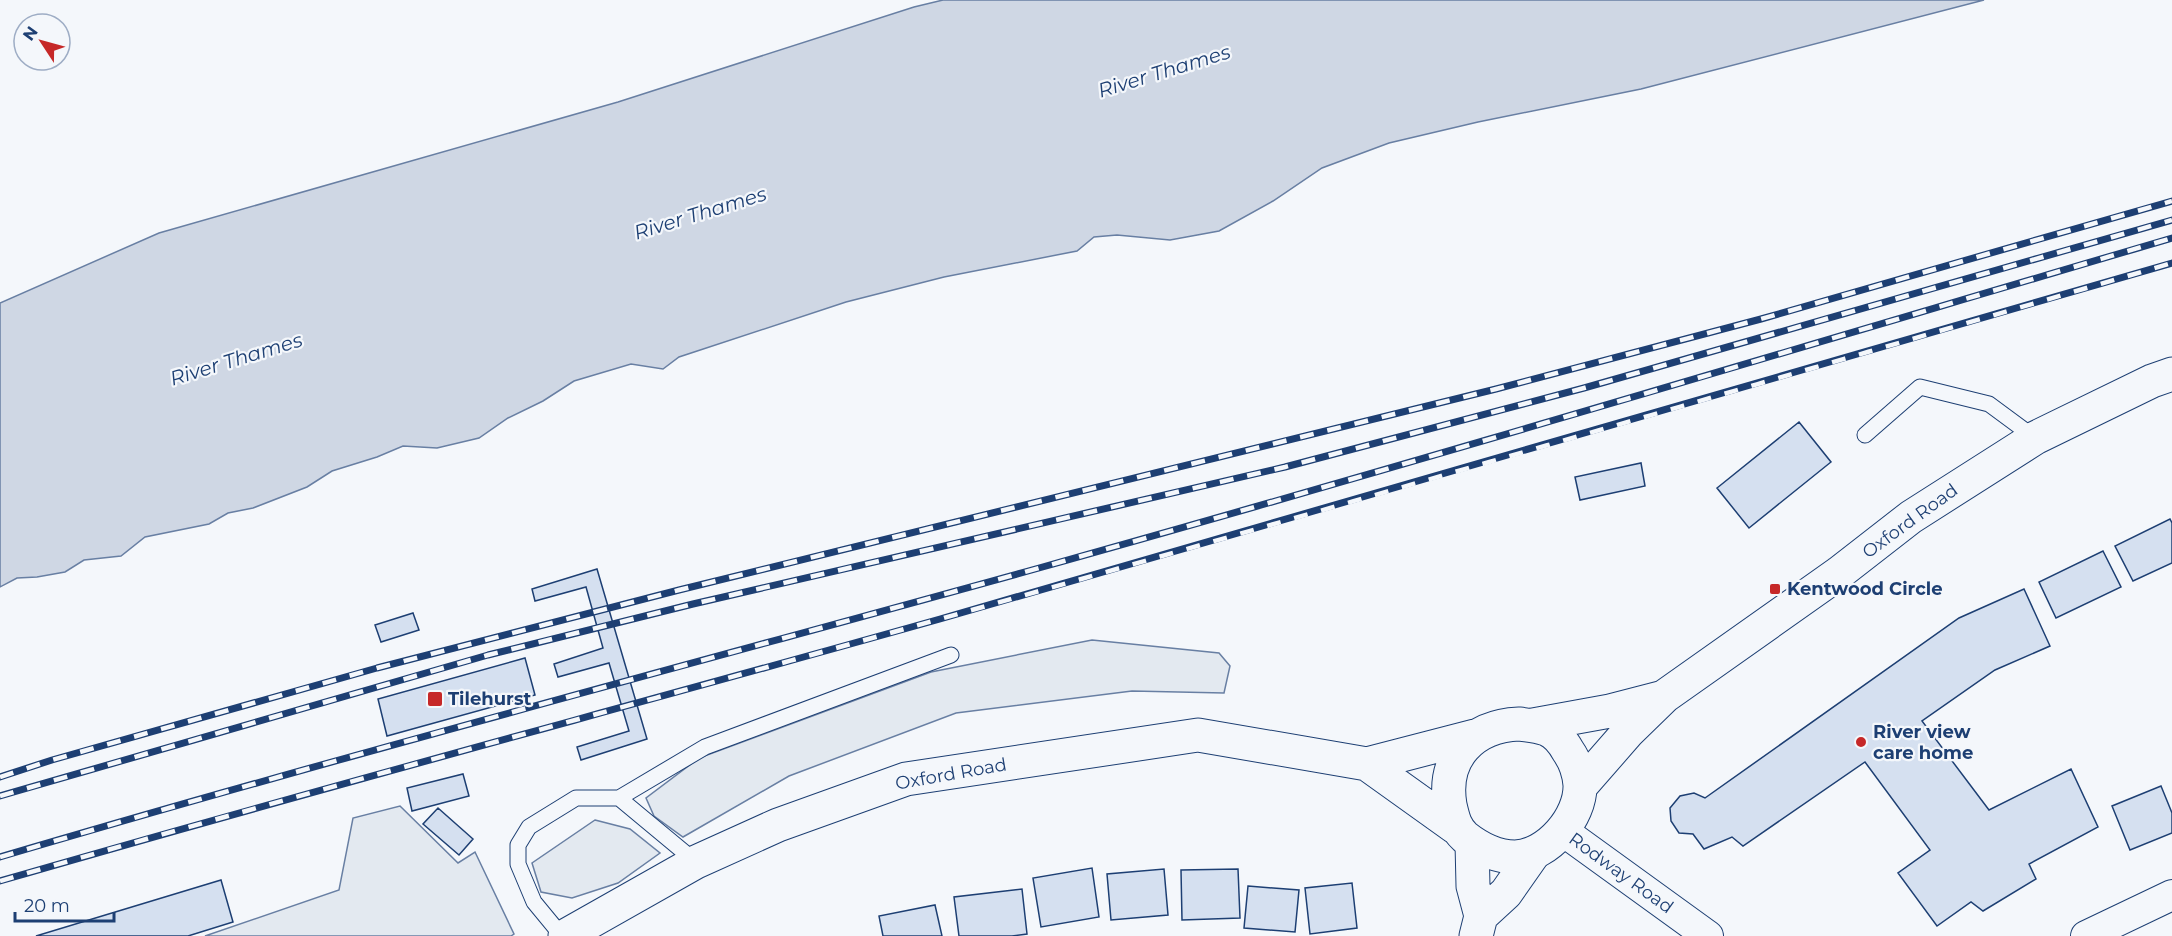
<svg xmlns="http://www.w3.org/2000/svg" width="2172" height="936" font-family="Montserrat,sans-serif">
	<style>
		.green { fill: #e3e9f0; stroke: #687fa3; stroke-width: 1.5 }
		.water { fill: #cfd7e4; stroke: #687fa3; stroke-width: 1.5 }
		.building { fill: #d5e0f0; stroke: #1d3f73; stroke-width: 1.5 }
		.lines { fill: none; stroke-linecap: round; stroke-linejoin: round }
		.lane-casing { stroke: #1d3f73; stroke-width: 17 }
		.street-casing { stroke: #1d3f73; stroke-width: 32 }
		.secondary-casing { stroke: #1d3f73; stroke-width: 35 }
		.primary-casing { stroke: #1d3f73; stroke-width: 35 }
		.lane { stroke: #f4f7fb; stroke-width: 15 }
		.street { stroke: #f4f7fb; stroke-width: 30 }
		.secondary { stroke: #f4f7fb; stroke-width: 33 }
		.primary { stroke: #f4f7fb; stroke-width: 33 }
		.rail-casing { stroke: #1d3f73; stroke-width: 7 }
		.rail { stroke: #f4f7fb; stroke-width: 4.5; stroke-dasharray: 14; stroke-linecap: butt }
		.poi-dot { fill: #c62828; stroke: #f4f7fb; stroke-width: 2 }
		.labels { text-anchor: middle; stroke-width: 4.5; stroke-linejoin: round; paint-order: stroke }
		.street-label { font-size: 18px; fill: #1d3f73; stroke: #f4f7fb }
		.poi-label { font-size: 18px; font-weight: bold; fill: #1d3f73; stroke: #f4f7fb; text-anchor: start }
		.water-label { font-size: 20px; font-style: italic; fill: #1d3f73; stroke: #f4f7fb }
	</style>
	<rect width="100%" height="100%" fill="#f4f7fb"/>
	<path class="green" d="M1092,640L1219,653L1230,666L1224,693L1132,691L956,713L789,776L683,837L654,816L646,798L699,758L931,672Z
		M400,806L458,863L475,852L514,934L511,936H205L339,890L353,818Z
		M595,820L630,829L660,853L618,883L572,898L541,892L532,863Z"/>
	<path class="water" d="M943,0H1984L1641,89L1478,122L1389,143L1322,168L1273,201L1219,231L1170,240L1117,235L1094,237L1077,251L944,277L846,302L679,357L663,369L631,364L574,381L543,401L508,418L479,438L437,448L403,446L377,457L332,471L307,487L253,508L228,513L209,524L145,537L121,556L84,560L65,572L37,577L17,578L0,587V303L159,233L618,102L914,7Z"/>
	<path class="building" d="M1799,422L1831,462L1749,528L1717,488Z
		M1641,463L1645,486L1580,500L1575,477Z
		M2170,519L2172,523V563L2133,581L2115,546Z
		M2103,551L2121,587L2056,618L2039,582Z
		M597,569L647,739L581,760L577,747L629,731L609,663L558,677L554,664L603,648L586,587L535,601L532,589Z
		M2024,589L2050,646L1995,670L1922,721L1989,810L2071,769L2098,827L2029,864L2036,879L1983,911L1971,902L1937,926L1898,873L1930,850L1865,762L1743,846L1732,837L1704,849L1693,834L1679,833L1671,821L1670,808L1680,796L1694,793L1705,798L1959,618Z
		M413,613L419,630L381,642L375,625Z
		M525,658L535,695L387,736L378,699Z
		M463,774L469,796L412,811L407,788Z
		M2161,786L2172,813V833L2130,850L2112,806Z
		M438,808L473,839L459,855L423,824Z
		M1092,868L1099,917L1041,927L1033,878Z
		M1164,869L1168,915L1111,920L1107,874Z
		M1238,869L1240,918L1182,920L1181,870Z
		M221,880L233,922L188,936H36Z
		M1352,883L1357,928L1310,934L1305,888Z
		M1248,886L1299,890L1295,932L1244,928Z
		M1022,889L1027,934L1012,936H959L954,897Z
		M935,905L942,936H883L879,916Z"/>
	<g class="lines">
		<defs>
			<path id="lane" d="M1865,435L1920,387L1989,404L2035,438
				M619,798L696,862
				M562,936L534,902L518,864V845L529,827L576,798H619L705,747L951,655"/>
			<path id="street" d="M1563,831L1708,936
				M2086,936L2172,895"/>
			<path id="secondary" d="M1472,843L1473,886L1481,916L1476,936
				M1481,916L1506,893L1534,853"/>
			<path id="primary" d="M1519,724C1528,725 1537,726 1546,729C1556,733 1563,742 1568,751C1575,761 1579,772 1580,785C1581,817 1548,856 1515,857C1497,857 1479,848 1465,837C1455,828 1453,818 1450,805C1442,757 1473,726 1519,724Z
				M1533,725L1610,711L1664,697
				M1367,764L1455,827
				M1580,787L1628,732L1665,696L1839,573L1911,517L2035,438L2152,381L2172,374
				M565,936L696,862L778,825L906,779L1198,735L1367,764L1475,736"/>
		</defs>
		<use href="#lane" class="lane-casing"/>
		<use href="#street" class="street-casing"/>
		<use href="#secondary" class="secondary-casing"/>
		<use href="#primary" class="primary-casing"/>
		<use href="#lane" class="lane"/>
		<use href="#street" class="street"/>
		<use href="#secondary" class="secondary"/>
		<use href="#primary" class="primary"/>
		<defs>
			<path id="rail" d="M0,777L52,760L377,668L679,590L1496,389L1761,319L2172,201
				M0,796L488,655L693,604L1285,467L1584,388L2172,220
				M0,857C345,755 693,664 1039,568C1418,462 1795,349 2172,238
				M0,881C313,790 627,707 940,619C1352,503 1762,383 2172,263"/>
		</defs>
		<use href="#rail" class="rail-casing"/>
		<use href="#rail" class="rail"/>
	</g>
	<g class="poi-dot">
		<rect x="1769" y="583" width="12" height="12" rx="3"/>
		<rect x="427" y="691" width="16" height="16" rx="3"/>
		<circle cx="1861" cy="742" r="6"/>
	</g>
	<g class="labels">
		<g class="street-label">
			<text transform="translate(1910 521) rotate(-36)" y="6">Oxford Road</text>
			<text transform="translate(951 774) rotate(-10)" y="6">Oxford Road</text>
			<text transform="translate(1621 873) rotate(36)" y="6">Rodway Road</text>
		</g>
		<g class="poi-label">
			<text x="1787" y="595">Kentwood Circle</text>
			<text x="448" y="705">Tilehurst</text>
			<text x="1873" y="738">River view<tspan x="1873" dy="21">care home</tspan></text>
		</g>
		<g class="water-label">
			<text transform="translate(1164 71) rotate(-17)" y="7">River Thames</text>
			<text transform="translate(700 213) rotate(-17)" y="7">River Thames</text>
			<text transform="translate(236 359) rotate(-17)" y="7">River Thames</text>
		</g>
	</g>
	<g transform="translate(42 42) rotate(306)"><circle r="28" fill="#f4f7fb" stroke="#9eadc5" stroke-width="1.5"/>
	<path d="M0-4.5L10 22L0 15L-10 22Z" fill="#c62828"/>
	<text y="-9" font-size="16" font-weight="bold" text-anchor="middle" fill="#1d3f73">N</text>
	</g>
	<path d="M15 912v9h99v-9" fill="none" stroke="#1d3f73" stroke-width="3"/>
	<text x="24" y="912" font-size="18" fill="#1d3f73" stroke="#f4f7fb" stroke-width="4.5" paint-order="stroke">20 m</text>
</svg>
